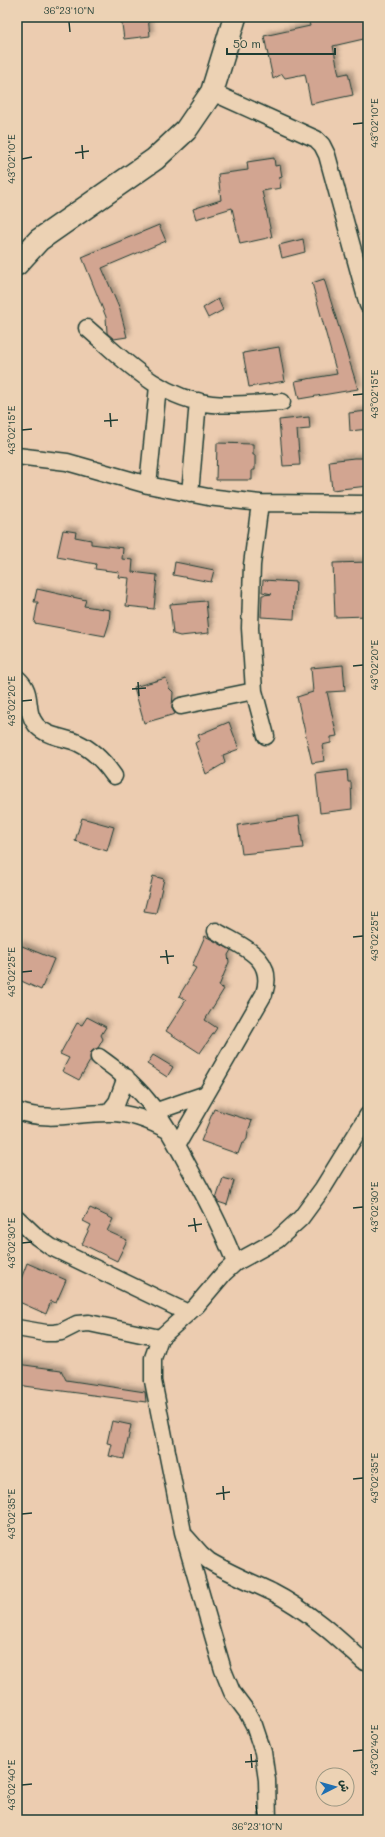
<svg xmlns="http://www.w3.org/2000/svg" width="385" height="1837" font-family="Mali,'Playpen Sans Arabic',sans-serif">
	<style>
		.building { fill: #d2a591; stroke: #1f3d34; filter: url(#shadow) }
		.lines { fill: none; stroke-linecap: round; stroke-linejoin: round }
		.street-casing { stroke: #1f3d34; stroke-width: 19 }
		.secondary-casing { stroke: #1f3d34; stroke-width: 25 }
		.street { stroke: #ecd2b4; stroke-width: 16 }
		.secondary { stroke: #ecd2b4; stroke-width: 22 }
		.ticks { fill: none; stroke: #1f3d34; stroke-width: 1.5 }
		.neatline { fill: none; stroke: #1f3d34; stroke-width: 1.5 }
		.ticks-label { font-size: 10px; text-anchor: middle; fill: #1f3d34 }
	</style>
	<defs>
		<filter id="shadow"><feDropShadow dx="3.5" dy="-3.5" stdDeviation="2" flood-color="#0004"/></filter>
	</defs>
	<rect width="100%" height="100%" fill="#ecccb0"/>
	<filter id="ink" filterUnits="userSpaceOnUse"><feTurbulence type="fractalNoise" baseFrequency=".025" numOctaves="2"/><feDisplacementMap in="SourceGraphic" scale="8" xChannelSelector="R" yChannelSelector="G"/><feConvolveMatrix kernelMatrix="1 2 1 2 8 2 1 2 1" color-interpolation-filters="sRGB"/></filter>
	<g filter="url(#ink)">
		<path class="building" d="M121,17H148L150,36L124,39Z
			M308,17H366L368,38L333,46L339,75L348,73L353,95L311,104L305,74L285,78L282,74L273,79L264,36L310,26Z
			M274,158L275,166L280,165L282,177L279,178L281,188L262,191L272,237L240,244L232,208L196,219L193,209L221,200L218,174L248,170L247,162Z
			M159,225L166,241L102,268L120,310L127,337L114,339L107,333L106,317L82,257Z
			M303,239L305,252L282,258L279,245Z
			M324,279L358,389L299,399L295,381L337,374L312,283Z
			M218,299L223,310L208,318L203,308Z
			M279,347L285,381L249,387L243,353Z
			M368,411V429L350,431L349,413Z
			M309,417L310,429L297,430L300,465L283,466L279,420Z
			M217,443L253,444V455H255V470H252V480H216Z
			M354,458H368V486L332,490L329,461Z
			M63,530L76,532L75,537L91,540V544L123,548L122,559L133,560L132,572L157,575L154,609L126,606L129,578L118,577L119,572L95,569L96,564L57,557Z
			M175,562L214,570L211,582L173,575Z
			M368,562V616L335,617L333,563Z
			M263,580L296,582L294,619L261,617L262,595L272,594L262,592Z
			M37,589L86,600L84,606L110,610L109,623L105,636L34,623L38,602H34Z
			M206,601L209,633L180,636L173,634L170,604Z
			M343,665L345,691L327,692L337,736L331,737V743L322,745L324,761L312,763L297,697L313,692L311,668Z
			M166,678L169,688L173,692L172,708L175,714L144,723L134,687Z
			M229,722L239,749L223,755L225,763L206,774L195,743L200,740L198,735Z
			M347,770L348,782H351L352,809L320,813L316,774Z
			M299,816L303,848L242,854L238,825Z
			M82,818L114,827L107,851L75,841Z
			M153,876L164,879L156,913L144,911Z
			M205,936L231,950L228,955L229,962L219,986L224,989L205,1020L217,1028L200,1053L166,1031L186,1000L179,996L196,968L192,966Z
			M17,944L54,959L41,990L17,979Z
			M87,1017L106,1027L101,1035L103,1039L98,1048L91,1052L90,1061L79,1080L62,1071L69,1058L60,1054L77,1023L82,1025Z
			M153,1055L173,1067L167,1077L147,1064Z
			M214,1109L252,1121L248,1131L247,1139L244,1143H242L238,1154L201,1141Z
			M223,1178L234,1181L227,1205L218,1202L216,1199Z
			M90,1208L113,1219L107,1231L127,1240L117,1261L82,1244L91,1225L83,1221Z
			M27,1263L66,1280L56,1303L51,1301L46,1314L17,1301V1281L21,1279Z
			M17,1364L61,1370L66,1380L145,1392L146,1402L17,1385Z
			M112,1421L131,1425L124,1459L109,1456L112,1444L107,1443Z"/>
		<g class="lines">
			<defs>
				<path id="street" d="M212,92L316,139L322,145L327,155L368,305
					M87,328C124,360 160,399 212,404C235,406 259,403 282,402
					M17,456L67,462L148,485L208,497L260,503L368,504
					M148,485L158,386
					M190,494L198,401
					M260,503L252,565L250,628L254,691L266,736
					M17,678C35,693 23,709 36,725C46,737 65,737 78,743C93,750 105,763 114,776
					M181,706L254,691
					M99,1057C150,1092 166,1124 194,1177C210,1206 224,1233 235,1263
					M17,1111C51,1123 78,1112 111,1113C132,1113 151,1121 169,1131
					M157,1111L206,1094
					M109,1112L117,1102L126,1077
					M177,1145L264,994C276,957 242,947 216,931
					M17,1218L37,1237L51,1247L188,1313
					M17,1328L46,1333H54L61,1332L77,1324L89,1323L160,1338
					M186,1537L201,1554L209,1561C229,1573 251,1582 272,1592C307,1610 336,1636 364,1662
					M268,1820L267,1780L263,1752L254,1725L247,1712L232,1692L223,1670L183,1532L153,1381V1358L160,1338L196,1306L224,1273L235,1263L277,1240L301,1218L323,1188L368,1115"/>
				<path id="secondary" d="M17,264L39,240L155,159L186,130L212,92L235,17"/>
			</defs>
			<use href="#street" class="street-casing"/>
			<use href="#secondary" class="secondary-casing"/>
			<use href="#street" class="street"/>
			<use href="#secondary" class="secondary"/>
		</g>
	</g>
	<path class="ticks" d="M69,22L70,32M353,124L363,123M82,145L83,159M75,153L89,151M22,159L32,157M353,395L363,394M110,413L111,427M104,421L118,420M22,430L32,429M353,666L363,665M138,682L139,696M132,689L146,688M22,701L32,700M353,937L363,936M166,950L168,964M160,957L174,956M22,972L32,971M353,1208L363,1207M194,1218L196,1232M188,1226L202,1224M22,1243L32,1242M353,1479L363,1478M223,1486L224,1500M216,1494L230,1492M22,1514L32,1513M353,1751L363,1750M251,1754L252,1768M245,1762L258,1761M22,1785L32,1784M256,1805L257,1815"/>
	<rect width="385" height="1837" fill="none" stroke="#ecd2b4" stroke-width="44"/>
	<g transform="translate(335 1787) rotate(84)"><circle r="19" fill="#ecd2b4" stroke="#9a9681"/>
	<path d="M0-3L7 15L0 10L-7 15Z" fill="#1f6fb2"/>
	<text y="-6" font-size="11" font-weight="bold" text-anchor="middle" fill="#1f3d34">ش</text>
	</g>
	<path d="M227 48v6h108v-6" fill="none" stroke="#1f3d34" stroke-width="2"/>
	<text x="233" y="48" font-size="12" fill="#1f3d34" stroke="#ecd2b4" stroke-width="3" paint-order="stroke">50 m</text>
	<rect x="22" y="22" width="341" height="1793" class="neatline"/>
	<g class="ticks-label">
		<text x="69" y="14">36°23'10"N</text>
		<text transform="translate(374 123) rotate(-90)" y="4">43°02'10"E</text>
		<text transform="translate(11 159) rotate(-90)" y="4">43°02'10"E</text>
		<text transform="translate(374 394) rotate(-90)" y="4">43°02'15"E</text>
		<text transform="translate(11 430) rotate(-90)" y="4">43°02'15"E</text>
		<text transform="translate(374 665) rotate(-90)" y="4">43°02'20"E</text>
		<text transform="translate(11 701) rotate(-90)" y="4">43°02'20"E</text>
		<text transform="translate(374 936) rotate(-90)" y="4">43°02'25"E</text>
		<text transform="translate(11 972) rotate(-90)" y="4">43°02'25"E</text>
		<text transform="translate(374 1207) rotate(-90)" y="4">43°02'30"E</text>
		<text transform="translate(11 1243) rotate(-90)" y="4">43°02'30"E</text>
		<text transform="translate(374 1478) rotate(-90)" y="4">43°02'35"E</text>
		<text transform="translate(11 1514) rotate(-90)" y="4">43°02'35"E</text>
		<text transform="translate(374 1750) rotate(-90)" y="4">43°02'40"E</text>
		<text transform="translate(11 1785) rotate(-90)" y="4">43°02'40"E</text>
		<text x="257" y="1830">36°23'10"N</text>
	</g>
</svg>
